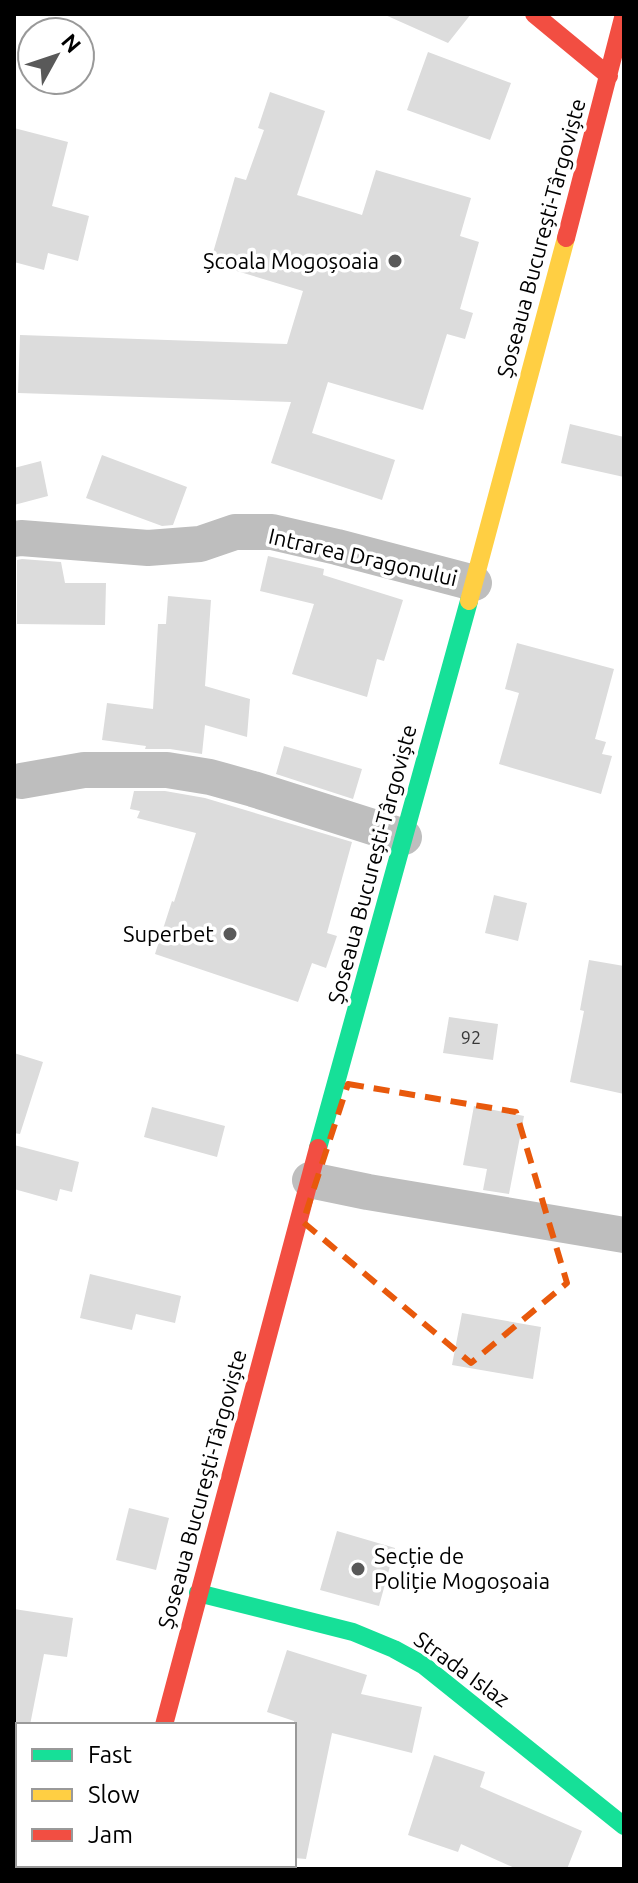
<svg xmlns="http://www.w3.org/2000/svg" width="638" height="1883" font-family="Ubuntu,sans-serif">
	<style>
		.building { fill: #dcdcdc }
		.lines { fill: none; stroke-linecap: round; stroke-linejoin: round }
		.street { stroke: #bebebe; stroke-width: 36 }
		.fast { stroke: #16e098; stroke-width: 18 }
		.slow { stroke: #ffcf43; stroke-width: 18 }
		.jam { stroke: #f24e42; stroke-width: 18 }
		.marked { fill: none; stroke: #e8590c; stroke-width: 6; stroke-dasharray: 16 10; stroke-linejoin: round }
		.poi-dot { fill: #595959; stroke: #fff; stroke-width: 3 }
		.labels { text-anchor: middle; stroke-width: 7; stroke-linejoin: round; paint-order: stroke }
		.number-label { font-size: 18px; fill: #373737 }
		.street-label { font-size: 22px; fill: #000; stroke: #fff }
		.poi-label { font-size: 22px; fill: #000; stroke: #fff; text-anchor: end }
	</style>
	<rect width="100%" height="100%" fill="#fff"/>
	<path class="building" d="M383,14H471L448,43Z
		M428,52L511,83L490,140L407,110Z
		M270,92L325,111L297,195L362,215L376,170L471,198L460,236L479,242L460,309L473,313L465,339L447,334L423,410L328,382L312,433L395,460L382,500L271,463L291,402L18,393L20,335L287,344L303,291L210,263L235,177L246,180L264,130L258,128Z
		M14,128L68,142L52,206L89,216L78,261L48,253L44,270L14,262Z
		M570,424L624,437V477L561,463Z
		M102,455L187,487L173,525L162,526L86,498Z
		M41,461L48,496L14,505V468Z
		M268,556L324,569L323,575L403,600L384,661L377,659L367,697L292,674L314,604L260,591Z
		M22,559L61,562L65,583H106L105,625L17,624V560Z
		M168,596L211,600L205,686L250,699L247,737L205,725L202,754L170,749H145L146,746L102,740L107,703L153,709L158,624H166Z
		M517,643L614,669L595,739L606,742L602,754L612,756L601,794L499,764L519,693L505,689Z
		M284,746L362,769L353,799L276,774Z
		M134,791H165L205,798L352,842L327,933L337,936L326,968L312,963L298,1002L155,954L172,901L174,902L196,833L137,818L140,811L130,809Z
		M494,895L527,903L518,941L485,933Z
		M589,960L624,966V1094L570,1082L584,1011L580,1010Z
		M449,1017L498,1024L493,1060L443,1053Z
		M14,1053L43,1062L20,1134L14,1133Z
		M474,1106L524,1116L509,1194L483,1190L487,1169L463,1165Z
		M152,1107L225,1126L217,1157L144,1137Z
		M14,1145L79,1162L72,1192L60,1189L57,1201L14,1189Z
		M90,1274L181,1296L175,1323L136,1314L132,1330L80,1318Z
		M462,1313L541,1327L533,1379L452,1365Z
		M129,1508L169,1518L156,1570L116,1560Z
		M337,1531L395,1548L379,1606L320,1590Z
		M14,1609L73,1618L67,1657L44,1654L30,1725H18V1738H14Z
		M287,1650L367,1675L361,1694L422,1707L412,1753L332,1733L306,1859L294,1858V1721L267,1712Z
		M434,1755L485,1772L480,1787L582,1831L567,1869H517L461,1844L458,1852L408,1835Z"/>
	<g class="lines">
		<path class="street" d="M14,539L21,538L148,548L200,544L235,532H272L337,547L474,583
			M21,781L84,770H167L210,777L253,789L404,837
			M310,1180L368,1192L624,1235"/>
		<path class="fast" d="M318,1148L469,601
			M198,1593L353,1632L394,1649L423,1665L624,1826
			M127,1869L128,1865"/>
		<path class="slow" d="M469,601L566,238"/>
		<path class="jam" d="M534,14L609,76
			M566,238L624,14
			M164,1725L318,1148"/>
	</g>
	<path class="marked" d="M348,1084L516,1112L567,1283L471,1363L303,1222Z"/>
	<g class="poi-dot">
		<circle cx="395" cy="261" r="8"/>
		<circle cx="230" cy="934" r="8"/>
		<circle cx="358" cy="1569" r="8"/>
	</g>
	<g class="labels">
		<g class="number-label">
			<text x="471" y="1044">92</text>
		</g>
		<g class="street-label">
			<text transform="translate(541 238) rotate(-75)" y="8">Șoseaua București-Târgoviște</text>
			<text transform="translate(363 557) rotate(13)" y="8">Intrarea Dragonului</text>
			<text transform="translate(372 864) rotate(-75)" y="8">Șoseaua București-Târgoviște</text>
			<text transform="translate(202 1489) rotate(-75)" y="8">Șoseaua București-Târgoviște</text>
			<text transform="translate(462 1669) rotate(36)" y="8">Strada Islaz</text>
		</g>
		<g class="poi-label">
			<text x="379" y="269">Școala Mogoșoaia</text>
			<text x="214" y="942">Superbet</text>
			<text x="374" y="1564" text-anchor="start">Secție de<tspan x="374" dy="25">Poliție Mogoșoaia</tspan></text>
		</g>
	</g>
	<rect width="638" height="1883" fill="none" stroke="#000000" stroke-width="32"/>
	<rect x="16" y="1723" width="280" height="144" fill="#ffffff" stroke="#999999" stroke-width="2"/>
	<rect x="32" y="1749" width="40" height="12" fill="#16e098" stroke="#999999" stroke-width="2"/>
	<text x="88" y="1763" font-size="24" fill="#000000">Fast</text>
	<rect x="32" y="1789" width="40" height="12" fill="#ffcf43" stroke="#999999" stroke-width="2"/>
	<text x="88" y="1803" font-size="24" fill="#000000">Slow</text>
	<rect x="32" y="1829" width="40" height="12" fill="#f24e42" stroke="#999999" stroke-width="2"/>
	<text x="88" y="1843" font-size="24" fill="#000000">Jam</text>
	<g transform="translate(56 56) rotate(50)"><circle r="38" fill="#ffffff" stroke="#999999" stroke-width="2"/>
	<path d="M0-6L14 30L0 20L-14 30Z" fill="#595959"/>
	<text y="-12" font-size="22" font-weight="bold" text-anchor="middle" fill="#000000">N</text>
	</g>
</svg>
